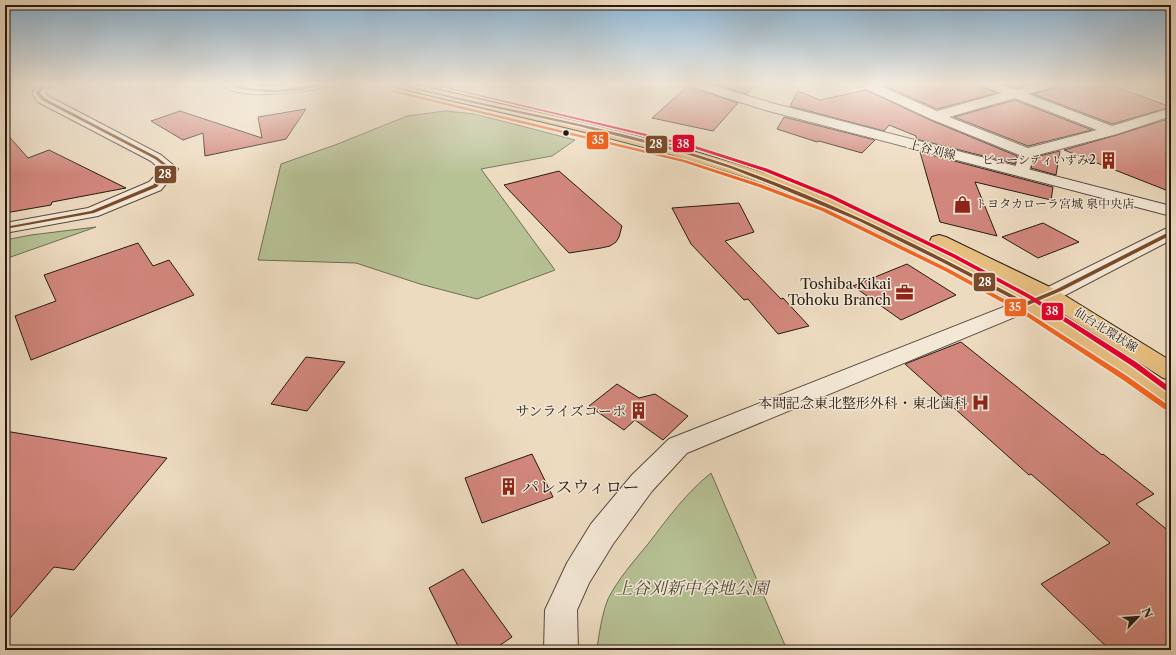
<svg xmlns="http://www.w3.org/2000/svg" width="1176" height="655" font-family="'Libre Caslon Text','Noto Serif JP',serif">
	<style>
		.green { fill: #b6c194; stroke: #6e6e54 }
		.building { fill: #d2877d; stroke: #251a13 }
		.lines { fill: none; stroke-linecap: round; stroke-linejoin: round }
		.minor-casing { stroke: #574a3e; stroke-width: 2 }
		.tertiary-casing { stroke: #574a3e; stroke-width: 2 }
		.primary-casing { stroke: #251a13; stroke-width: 2 }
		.minor { fill: #f3e8d6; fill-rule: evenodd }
		.tertiary { fill: #f3e8d6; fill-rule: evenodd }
		.primary { fill: #e6be80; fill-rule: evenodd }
		.bus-1-casing { stroke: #f3e8d6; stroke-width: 3 }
		.bus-2-casing { stroke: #f3e8d6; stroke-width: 3 }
		.bus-3-casing { stroke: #f3e8d6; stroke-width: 3 }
		.bus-1 { fill: #7a4b2a; fill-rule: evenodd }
		.bus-2 { fill: #f26522; fill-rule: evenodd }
		.bus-3 { fill: #e4002b; fill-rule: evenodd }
		.bus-dot { fill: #251a13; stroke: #f3e8d6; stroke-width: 1.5 }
		.labels { text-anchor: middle; stroke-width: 3; stroke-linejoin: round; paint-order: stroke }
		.far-street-label { font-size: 12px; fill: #251a13; stroke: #f3e8d6 }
		.far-poi-label { font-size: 12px; fill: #251a13; stroke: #f3e8d6; text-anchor: end }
		.poi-label { font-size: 14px; fill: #251a13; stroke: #f3e8d6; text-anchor: end }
		.near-poi-label { font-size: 17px; fill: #251a13; stroke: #f3e8d6; text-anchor: start }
		.near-park-label { font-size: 17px; font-style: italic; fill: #504c3a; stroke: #f3e8d6 }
		.line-badge { stroke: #f3e8d6; stroke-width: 1.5 }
		.badge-label { font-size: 11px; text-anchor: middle; font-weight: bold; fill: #fff }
	</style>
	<rect width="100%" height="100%" fill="#eddbc0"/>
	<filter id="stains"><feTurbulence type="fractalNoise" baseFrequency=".005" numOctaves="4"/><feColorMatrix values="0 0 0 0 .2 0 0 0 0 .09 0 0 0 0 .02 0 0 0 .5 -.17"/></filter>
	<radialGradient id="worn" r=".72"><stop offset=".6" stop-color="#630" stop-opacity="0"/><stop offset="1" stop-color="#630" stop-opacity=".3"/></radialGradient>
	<path class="green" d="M445,111L475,114L575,140L552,156L481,169L555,270L477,299L420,284L356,263L258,260L281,164L335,145L407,116Z
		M96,227L5,259V240L31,235Z
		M711,473L787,650H597C598,638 603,610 608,599C618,579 634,561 648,544C668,518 686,493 711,473Z"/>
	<path class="building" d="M709,83H757L747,94Z
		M904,83H980L982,87L997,93L937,109L885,86Z
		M1000,83H1038L1016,88Z
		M1061,83H1105L1171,107L1112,124L1033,94L1058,87Z
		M688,86L690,87L738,103L713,131L652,118Z
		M866,90L930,120L1017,156L1015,164L916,139V136L889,125L884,131L790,106L798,91L820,100Z
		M1015,100L1092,130L1028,146L954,117Z
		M306,109L286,139L205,156L203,133L183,140L151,121L180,111L262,138L258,117Z
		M784,117L875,140L862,153L819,141L817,142L777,129Z
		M1171,118V192L1064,150L1117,135Z
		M5,132L28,158L49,150L126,188L52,202L51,205L5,213Z
		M1060,151L1056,175L1031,168L1035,157Z
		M920,152L1053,187L1051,200L975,182L997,236L940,222Z
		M559,171L622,226L619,237L616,242L610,246L601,248L569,253L504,185Z
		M739,203L754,232L725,241L781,299L783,298L809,326L778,334L748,299L744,300L691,244L672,208Z
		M1043,223L1079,242L1038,258L1002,237Z
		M138,243L153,266L169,260L194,295L31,360L15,316L56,301L44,275Z
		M907,264L956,295L901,320L853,286Z
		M961,342L1102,455L1103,454L1154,494L1136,504L1171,533V650H1110L1041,584L1110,543L1031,474L1029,475L905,364Z
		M306,357L345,362L307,411L271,404Z
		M617,384L639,398L655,394L688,416L663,440L635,420L624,430L589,406Z
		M5,431L167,458L74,570L54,567L5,624Z
		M532,454L553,497L482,523L465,478Z
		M463,569L512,637L493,650H460L429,588Z"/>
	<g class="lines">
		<defs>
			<path id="minor" d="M858,83H873L937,111L1002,93L983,86L981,83H997L1016,90L1042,83H1060L1058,86L1028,94L1112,126L1171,108V116L1117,134L1034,156L1029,171L1023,173L1017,171L1015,168L1019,155L931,119L860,86ZM1015,98L1097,130L1028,148L949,117Z
				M1049,289L1056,290L1059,295L1056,300L687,453L652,491L613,544L589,583L577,610L578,650H544L545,610L567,563L591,524L632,475L669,439Z"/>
			<path id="tertiary" d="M39,83H51L45,93L48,96L161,155L178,169L161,190L98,216L5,233V223L88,208L149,182L161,170L151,161L38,102L32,93Z
				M221,83C235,81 249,86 264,86C286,86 311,80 332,83L330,86C310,91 234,103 221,83Z
				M688,83H705L775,104L1171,206V216L765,110L690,86Z
				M1171,228V240L1056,300L1049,301L1042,300L1039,295L1042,290L1165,229Z"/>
			<path id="primary" d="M389,83H409C529,111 651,135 768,174C812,189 855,210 898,230C994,276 1084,326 1171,388V410C1150,404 1129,382 1111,370C1056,333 1002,297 943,267C882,235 820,203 756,181C637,140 512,116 391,86Z
				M939,235L946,237L1056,290L1171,361V380L1163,378L1042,300L932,245L930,241L932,237Z"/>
		</defs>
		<use href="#minor" class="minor-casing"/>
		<use href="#tertiary" class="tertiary-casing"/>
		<use href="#primary" class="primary-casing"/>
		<use href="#minor" class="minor"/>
		<use href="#tertiary" class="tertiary"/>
		<use href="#primary" class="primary"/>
		<defs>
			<path id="bus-1" d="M44,83H47L40,93L44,98L157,157L172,169L157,187L94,213L5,229V227L91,211L153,185L168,169L155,159L42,100L36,93Z
				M225,83H229C252,91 276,91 300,87C309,86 319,82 328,83C304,94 248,96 225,83Z
				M393,83H397C494,108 593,123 688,152C807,188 917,244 1026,302L1057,289L1169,232H1171V235L1061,291L1026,306L942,262L859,221L773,185L730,168L686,154L649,144L578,126L468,102L430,93Z"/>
			<path id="bus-2" d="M393,90L685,160L763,185L826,209L949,269L1024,310L1127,376L1168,405L1169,407L1168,409H1164L1123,380L1020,312L945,271L822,211L759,187L683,162L392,92L391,91Z"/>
			<path id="bus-3" d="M425,83H429L689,144L768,169L832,195L956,255L1032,296L1136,362L1171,388V393H1169L1132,366L1028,298L952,257L828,197L764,171L687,146Z"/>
		</defs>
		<use href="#bus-1" class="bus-1-casing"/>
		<use href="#bus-2" class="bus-2-casing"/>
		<use href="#bus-3" class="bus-3-casing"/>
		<use href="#bus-1" class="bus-1"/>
		<use href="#bus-2" class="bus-2"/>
		<use href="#bus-3" class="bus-3"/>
	</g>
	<linearGradient id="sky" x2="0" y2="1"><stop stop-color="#8bb6d7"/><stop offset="0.48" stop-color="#f7efe3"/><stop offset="1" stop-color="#f7efe3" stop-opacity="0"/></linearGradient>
	<rect width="1176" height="174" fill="url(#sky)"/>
	<defs>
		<symbol id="building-bare" viewBox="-9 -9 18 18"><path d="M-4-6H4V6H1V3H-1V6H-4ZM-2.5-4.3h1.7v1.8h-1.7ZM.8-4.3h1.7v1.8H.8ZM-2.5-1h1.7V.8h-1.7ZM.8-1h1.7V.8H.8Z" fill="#8f2418" stroke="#f3e8d6" stroke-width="2.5" paint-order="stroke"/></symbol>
		<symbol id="shop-bare" viewBox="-9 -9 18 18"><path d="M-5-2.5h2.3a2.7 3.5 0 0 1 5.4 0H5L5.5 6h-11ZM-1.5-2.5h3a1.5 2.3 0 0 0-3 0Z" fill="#8f2418" stroke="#f3e8d6" stroke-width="2.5" paint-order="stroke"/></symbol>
		<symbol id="office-bare" viewBox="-9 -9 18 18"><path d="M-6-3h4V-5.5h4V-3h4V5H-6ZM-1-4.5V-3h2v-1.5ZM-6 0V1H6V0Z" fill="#8f2418" stroke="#f3e8d6" stroke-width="2.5" paint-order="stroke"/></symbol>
		<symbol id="hospital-bare" viewBox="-9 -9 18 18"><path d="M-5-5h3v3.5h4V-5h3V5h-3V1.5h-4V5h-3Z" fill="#8f2418" stroke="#f3e8d6" stroke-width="2.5" paint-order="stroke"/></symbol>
	</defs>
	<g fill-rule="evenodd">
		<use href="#building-bare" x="1096" y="148" width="25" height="25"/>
		<use href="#shop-bare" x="950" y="192" width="25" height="25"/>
		<use href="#office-bare" x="892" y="280" width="25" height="25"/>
		<use href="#hospital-bare" x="968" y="390" width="25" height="25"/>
		<use href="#building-bare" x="626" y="398" width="25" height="25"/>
		<use href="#building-bare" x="496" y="474" width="25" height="25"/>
	</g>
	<circle class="bus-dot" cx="566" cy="133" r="3.5"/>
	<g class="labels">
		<g class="far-street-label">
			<text transform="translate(932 150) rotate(14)" y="4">上谷刈線</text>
			<text transform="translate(1106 330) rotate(32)" y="4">仙台北環状線</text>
		</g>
		<g class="far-poi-label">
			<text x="1096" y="164">ビューシティいずみ2</text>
			<text x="975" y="208" text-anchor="start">トヨタカローラ宮城 泉中央店</text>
		</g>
		<g class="poi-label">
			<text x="891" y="289">Toshiba Kikai<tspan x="891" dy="16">Tohoku Branch</tspan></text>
			<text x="968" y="408">本間記念東北整形外科・東北歯科</text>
			<text x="626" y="416">サンライズコーポ</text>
		</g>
		<g class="near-poi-label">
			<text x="522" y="493">パレスウィロー</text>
		</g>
		<g class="near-park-label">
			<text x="692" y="594">上谷刈新中谷地公園</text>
		</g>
	</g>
	<g class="line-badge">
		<rect x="586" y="131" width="23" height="19" rx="4" fill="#f26522"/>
		<rect x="672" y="134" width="23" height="19" rx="4" fill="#e4002b"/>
		<rect x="645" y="135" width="23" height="19" rx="4" fill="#7a4b2a"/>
		<rect x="154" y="165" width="23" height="19" rx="4" fill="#7a4b2a"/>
		<rect x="973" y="272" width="23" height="20" rx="4" fill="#7a4b2a"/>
		<rect x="1004" y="298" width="23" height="19" rx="4" fill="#f26522"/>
		<rect x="1041" y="302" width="23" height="19" rx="4" fill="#e4002b"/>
	</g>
	<g class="badge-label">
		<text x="598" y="144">35</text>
		<text x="683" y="148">38</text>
		<text x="656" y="148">28</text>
		<text x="165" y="178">28</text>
		<text x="985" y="286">28</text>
		<text x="1015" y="311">35</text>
		<text x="1052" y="315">38</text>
	</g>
	<rect width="1176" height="655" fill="none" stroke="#eddbc0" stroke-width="20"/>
	<rect x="6" y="6" width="1164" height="643" fill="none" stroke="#251a13" stroke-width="2"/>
	<rect x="10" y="10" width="1156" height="635" fill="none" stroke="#251a13"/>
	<g transform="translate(1138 617) rotate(65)" stroke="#f3e8d6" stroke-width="3" paint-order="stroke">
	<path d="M0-3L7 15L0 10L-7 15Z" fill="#251a13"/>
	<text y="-6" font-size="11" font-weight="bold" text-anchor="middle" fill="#251a13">N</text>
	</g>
	<rect width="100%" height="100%" filter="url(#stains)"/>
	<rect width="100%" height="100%" fill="url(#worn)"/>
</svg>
